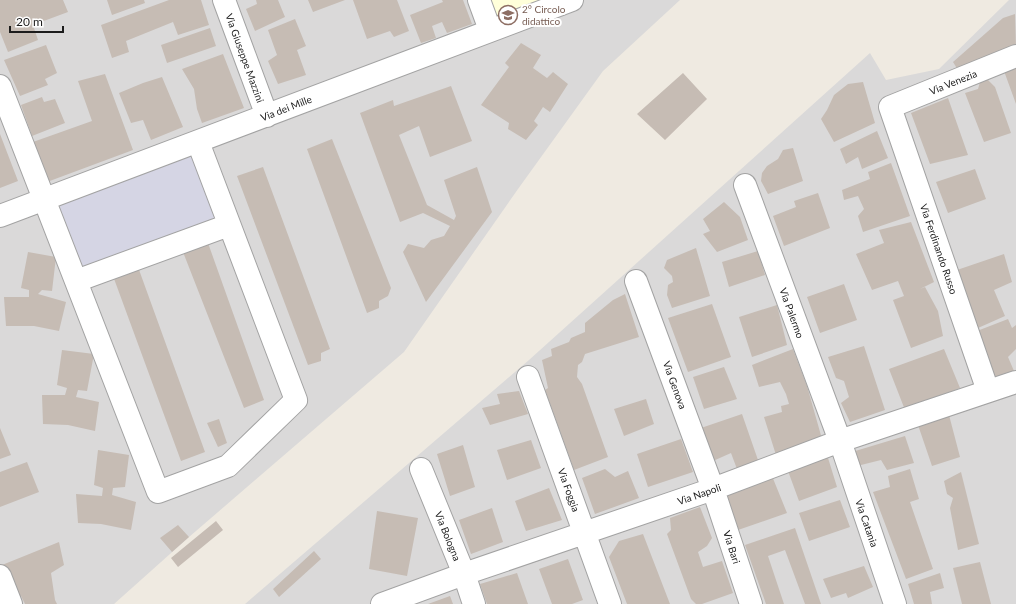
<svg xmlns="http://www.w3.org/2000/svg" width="1016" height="604" font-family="Lato,sans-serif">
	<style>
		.residential { fill: #dad9d9 }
		.education { fill: #ffffda }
		.plaza { fill: #d5d5e4 }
		.building { fill: #c6bcb4 }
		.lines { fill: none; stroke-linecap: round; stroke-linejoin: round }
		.minor-casing { stroke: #a3a3a3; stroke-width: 24 }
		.minor { stroke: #fff; stroke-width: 22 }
		.labels { text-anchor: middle; stroke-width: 4; stroke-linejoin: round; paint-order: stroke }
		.education-label { font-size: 10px; fill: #785e54; stroke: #fff; text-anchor: start }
		.street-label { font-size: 10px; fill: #1c1c1c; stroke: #fff }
	</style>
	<rect width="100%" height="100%" fill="#efeae1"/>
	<path class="residential" d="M0,0H680L603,71L518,189L404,352L189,537L114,604H0Z
		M1009,0H1016V604H245L529,360L870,53L886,80L939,69Z"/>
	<path class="education" d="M479,0H572L490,30Z"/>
	<path class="plaza" d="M193,152L220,223L78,272L54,204Z"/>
	<path class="building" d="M0,0H63L68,12L33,25L38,40L8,52L0,32Z
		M107,0H144L145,3L112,15Z
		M169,0H201L209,25L178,35L170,14L173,22L126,41L129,52L112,58L101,25Z
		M256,0H278L285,17L255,31L246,9L257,4Z
		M308,0H345L313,12Z
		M353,0H397L409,31L394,37L390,31L367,39Z
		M442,0H463L472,24L447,33L442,22L432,26L436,38L421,43L410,15L443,2Z
		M1015,14L1016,48L958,70L953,62L1003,18Z
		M295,19L306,46L297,50L306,75L278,84L268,61L277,55L268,30Z
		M210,28L216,46L167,63L161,45Z
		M521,43L541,55L533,68L547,78L553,72L568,84L550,112L543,107L534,121L538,125L526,140L508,129L509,123L481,105L509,67L505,63Z
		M46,45L57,73L45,79L48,85L20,96L4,60Z
		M223,54L244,108L202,123L197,109L194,89L182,69Z
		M1016,67V104L1004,71Z
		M683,73L707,99L665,140L637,114Z
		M105,74L133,150L47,182L33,142L92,121L78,81Z
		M162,77L183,127L151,140L143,120L131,123L119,93L143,83Z
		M988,80L995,87L1011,133L984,142L965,93L978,89L980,82Z
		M863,82L875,123L834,142L821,119L827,110L834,95L848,84Z
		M451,86L472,141L430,157L419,126L399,135L427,205L454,220L456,216L444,180L477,167L492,212L426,302L403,252L408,244L424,248L431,240L444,236L450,226L423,213L400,222L360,113L393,100L394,106Z
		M42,97L44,102L55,99L65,123L32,136L21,105Z
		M948,98L968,155L930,164L911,113Z
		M877,131L888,158L862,169L858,157L846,164L840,149Z
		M0,134L18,181L0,188Z
		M332,139L391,288L388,296L379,301V308L367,313L307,149Z
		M793,148L803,181L768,194L761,181L762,173L767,166L778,159L783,150Z
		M891,163L910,216L863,232L858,216L864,209L858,196L844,200L842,190L870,179L868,172Z
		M263,167L330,349L321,353V361L308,365L237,176Z
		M975,169L986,199L948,213L936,182Z
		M818,193L830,228L784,246L773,216L796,207L794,201Z
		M724,202L740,217L748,240L717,252L703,234L710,231L703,219Z
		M911,222L934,282L920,289L925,287L938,311L943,336L911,348L893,300L904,296L898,281L872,290L856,254L884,243L879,230Z
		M208,243L264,400L244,408L183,252Z
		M696,248L710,296L672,308L667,295L668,285L673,282L672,276L664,268L667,260Z
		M758,251L765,275L729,287L722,262Z
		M28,252L56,257L52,291L42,290L38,294L66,302L59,331L34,326H6L4,297H29V290L21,288Z
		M1004,254L1012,282L994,290L1005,316L978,328L957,270Z
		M138,267L205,452L181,461L113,276Z
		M844,284L857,320L820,333L807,297Z
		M625,294L639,337L585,354L582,362L578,365L577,377L582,384L608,457L574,470L545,390L548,388L542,360L552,356L551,349L569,342L571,338L585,332V323L613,300Z
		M712,304L731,357L688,372L668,318Z
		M777,305L787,345L752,357L739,317Z
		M1008,319L1012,328L1016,325V349L1008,357L1014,371L993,378L977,331Z
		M864,346L885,410L850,422L841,403L849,397L844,381L836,378L828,357Z
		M793,349L807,386L822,439L776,455L764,417L782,412L781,406L789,404L786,394L780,382L759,387L752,365Z
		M944,349L960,388L905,410L889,369Z
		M62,350L94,354L87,391L78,390L76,397L99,402L95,431L68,425L43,424L42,395H65L67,388L57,385Z
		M724,367L737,399L704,409L693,377Z
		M519,391L528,414L490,425L482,408L500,404L497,394Z
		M646,399L654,424L624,436L614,409Z
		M742,414L758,460L737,469L731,453L713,461L701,428Z
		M949,415L960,457L932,466L918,425Z
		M219,419L227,443L218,447L207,423Z
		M0,428L11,455L0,459Z
		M905,436L914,463L887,470L881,460L857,466L852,452Z
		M681,439L693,472L648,487L637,454Z
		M531,440L541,468L507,480L497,450Z
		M463,445L475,487L450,496L437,454Z
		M98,450L129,455L125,487L113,488L112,495L136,502L131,530L101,524L78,523L76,494L102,496L103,488L94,485Z
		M828,458L837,487L799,501L788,471Z
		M27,462L39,492L0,507V472Z
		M605,469L615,477L628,471L639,498L595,514L582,478Z
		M910,469L919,499L910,502L933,569L906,579L873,492L890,487L888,476Z
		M961,472L979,544L958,550L950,508L953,498L947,494L944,481Z
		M772,476L787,513L738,530L725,492Z
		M549,488L562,520L526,531L515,501Z
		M840,500L850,527L809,541L799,513Z
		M700,507L712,538L707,546L698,552L703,567L722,561L733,593L702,604H696L691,599L667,534L671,530L670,518Z
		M492,508L503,542L471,554L459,520Z
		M377,511L418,518L407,576L369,569Z
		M216,521L223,530L178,567L171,558Z
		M178,525L189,537L172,552L160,538Z
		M795,528L821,604H805L785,550L768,556L784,604H766L745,545Z
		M643,534L670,604H627L609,557L619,541Z
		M59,542L64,565L51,573L55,600L57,604H25L21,596L14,598L2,565Z
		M314,551L321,559L279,597L273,589Z
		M568,559L583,600L572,604H552L539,569Z
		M980,562L991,604H962L953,568Z
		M864,566L873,587L848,598L846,593L831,598L823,579Z
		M517,573L528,604H487L480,584Z
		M940,573L944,588L930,592L932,604H914L908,584Z
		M450,596L453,604H428Z"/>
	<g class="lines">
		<defs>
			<path id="minor" d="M224,0L267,116
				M479,0L490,30
				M0,86L158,492L228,466L296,400L198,142
				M745,185L840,441L895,604
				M0,216L572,0
				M76,281L229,225
				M636,281L713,489L751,604
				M528,377L610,604
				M988,391L890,107L1016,56
				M421,469L464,574L474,604
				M0,576L11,604
				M382,604L464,574L713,489L840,441L1016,382"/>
		</defs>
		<use href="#minor" class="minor-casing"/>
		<use href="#minor" class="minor"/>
	</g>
	<defs>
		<symbol id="school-ring" viewBox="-11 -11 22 22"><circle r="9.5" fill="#fff" stroke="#8d6e63" stroke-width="1.5"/><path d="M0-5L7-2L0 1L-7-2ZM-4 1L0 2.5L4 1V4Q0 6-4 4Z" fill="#8d6e63"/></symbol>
	</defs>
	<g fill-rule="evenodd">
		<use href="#school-ring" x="497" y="4" width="22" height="22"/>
	</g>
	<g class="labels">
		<g class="education-label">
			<text x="522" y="13">2° Circolo<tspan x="522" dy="12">didattico</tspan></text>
		</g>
		<g class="street-label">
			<text transform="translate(245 58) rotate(70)" y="4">Via Giuseppe Mazzini</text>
			<text transform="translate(953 82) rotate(-22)" y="4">Via Venezia</text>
			<text transform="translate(286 108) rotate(-21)" y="4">Via dei Mille</text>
			<text transform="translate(939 249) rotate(71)" y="4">Via Ferdinando Russo</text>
			<text transform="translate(792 313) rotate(70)" y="4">Via Palermo</text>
			<text transform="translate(675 385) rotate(70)" y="4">Via Genova</text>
			<text transform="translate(569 490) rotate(70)" y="4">Via Foggia</text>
			<text transform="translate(699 494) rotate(-19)" y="4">Via Napoli</text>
			<text transform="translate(867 523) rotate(71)" y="4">Via Catania</text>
			<text transform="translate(448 536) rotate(68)" y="4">Via Bologna</text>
			<text transform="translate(732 547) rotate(72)" y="4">Via Bari</text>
		</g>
	</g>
	<path d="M10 26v6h53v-6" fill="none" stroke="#1c1c1c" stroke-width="2"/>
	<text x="16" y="26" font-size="12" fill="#1c1c1c" stroke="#ffffff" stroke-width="3" paint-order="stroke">20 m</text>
</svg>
